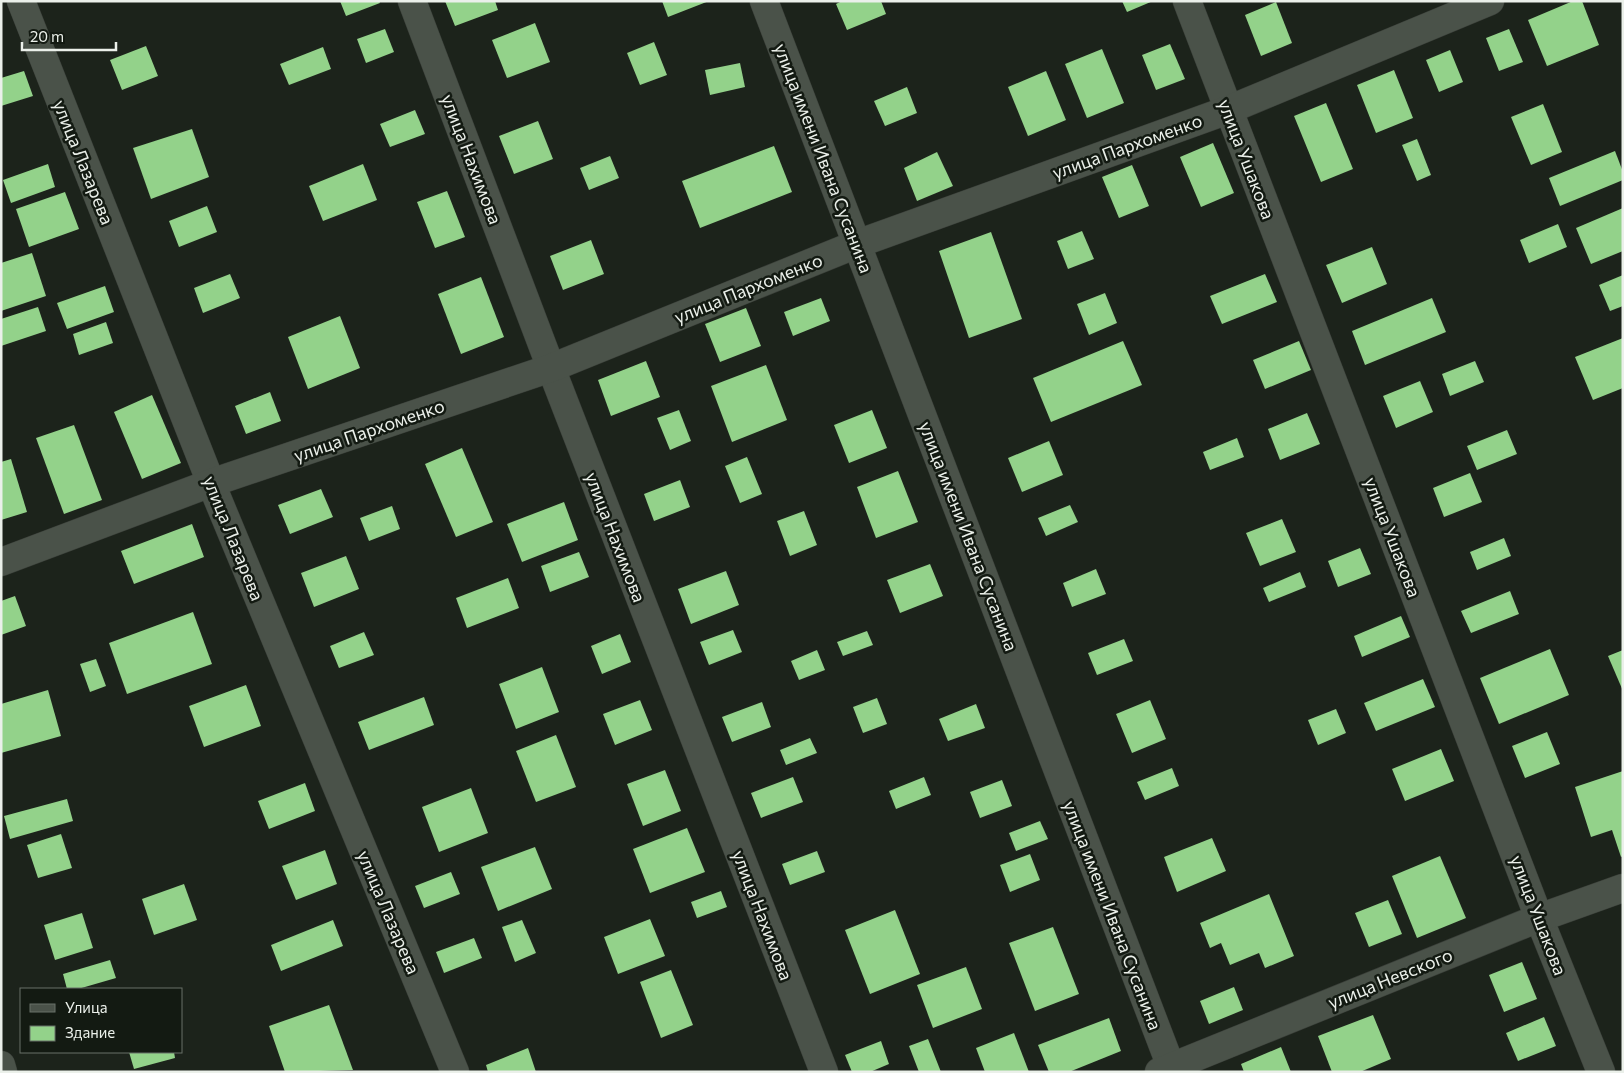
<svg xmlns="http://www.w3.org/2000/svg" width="1624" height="1073" font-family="Commissioner,sans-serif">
  <rect width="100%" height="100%" fill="#1c231b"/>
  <g fill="#93d28a">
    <polygon points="340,1 379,1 380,3 346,16"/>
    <polygon points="445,1 495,1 498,10 455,26"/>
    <polygon points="662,1 709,1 668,17"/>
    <polygon points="842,1 881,1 886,14 847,30 836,4"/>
    <polygon points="1122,1 1153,1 1127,12"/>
    <polygon points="1573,1 1582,1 1599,45 1547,66 1528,20"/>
    <polygon points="1276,2 1292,43 1261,56 1245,15"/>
    <polygon points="535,23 550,62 507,78 492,40"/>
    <polygon points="385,29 394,52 366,63 357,39"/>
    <polygon points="1509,29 1523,62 1499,71 1486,38"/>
    <polygon points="654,42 667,75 640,85 627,53"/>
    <polygon points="1170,44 1185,79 1156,90 1142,55"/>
    <polygon points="146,46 158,76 122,90 110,60"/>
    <polygon points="323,47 331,69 289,85 280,64"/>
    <polygon points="1102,49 1124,103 1087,118 1065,64"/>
    <polygon points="1450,50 1463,82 1439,92 1426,60"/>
    <polygon points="740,63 745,87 710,95 705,70"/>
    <polygon points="1394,70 1413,118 1376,133 1357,85"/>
    <polygon points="24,71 33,96 1,106 1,78"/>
    <polygon points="1046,71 1066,120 1028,136 1008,87"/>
    <polygon points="907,87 917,113 885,126 874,101"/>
    <polygon points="1326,103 1353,169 1321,182 1294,116"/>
    <polygon points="1543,104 1562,152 1531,165 1511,117"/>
    <polygon points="415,110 425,134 390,147 380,124"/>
    <polygon points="538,121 553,159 514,174 499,136"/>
    <polygon points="192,129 209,177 151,199 133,148"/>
    <polygon points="1417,139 1431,175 1417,181 1402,145"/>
    <polygon points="1213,143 1234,193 1201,207 1180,157"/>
    <polygon points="774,146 792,192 700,228 682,181"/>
    <polygon points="1615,151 1623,172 1623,180 1560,206 1549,178"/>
    <polygon points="937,152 953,186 917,201 904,168"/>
    <polygon points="610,156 619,178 589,190 580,168"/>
    <polygon points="48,164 55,187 11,203 3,180"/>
    <polygon points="363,164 377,200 323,221 309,186"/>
    <polygon points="1132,165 1149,206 1119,218 1102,177"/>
    <polygon points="447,191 465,237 435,248 417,202"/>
    <polygon points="65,192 79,229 29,247 16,209"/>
    <polygon points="207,206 217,232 179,247 169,221"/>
    <polygon points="1623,208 1623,251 1591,264 1576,228"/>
    <polygon points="1558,224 1567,247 1529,263 1520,240"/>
    <polygon points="1082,231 1094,259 1068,269 1057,241"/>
    <polygon points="991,232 1022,319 969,338 939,251"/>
    <polygon points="591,240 604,274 563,290 550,256"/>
    <polygon points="1372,247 1387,284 1342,303 1326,265"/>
    <polygon points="32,253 46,296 1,311 1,263"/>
    <polygon points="230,274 240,298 203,313 194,288"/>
    <polygon points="1265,274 1277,302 1222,324 1210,296"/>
    <polygon points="1623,275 1623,306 1610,311 1599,285"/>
    <polygon points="481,277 504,337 461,354 438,294"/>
    <polygon points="105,286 114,312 67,329 57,303"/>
    <polygon points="1105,293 1117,323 1089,335 1077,304"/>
    <polygon points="821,298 830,321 793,336 784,312"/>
    <polygon points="1432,298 1446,332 1365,365 1352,331"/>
    <polygon points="38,307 46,331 1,346 1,319"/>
    <polygon points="746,308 761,346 720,362 705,324"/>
    <polygon points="340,316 360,368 308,389 288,337"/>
    <polygon points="106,322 113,343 79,355 73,334"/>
    <polygon points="1623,338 1623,388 1593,400 1575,357"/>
    <polygon points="1123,341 1142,385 1051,422 1033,378"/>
    <polygon points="1299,341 1311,370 1265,389 1253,360"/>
    <polygon points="646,361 660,397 611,416 598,380"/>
    <polygon points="1475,361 1484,382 1450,396 1442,374"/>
    <polygon points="766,365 787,420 732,442 711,386"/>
    <polygon points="1420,381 1433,412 1396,428 1383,396"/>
    <polygon points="270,392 281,421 246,434 235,406"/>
    <polygon points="152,395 181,463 142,479 114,412"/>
    <polygon points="679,410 691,441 670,450 657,418"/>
    <polygon points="872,410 887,448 849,463 834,425"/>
    <polygon points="1307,413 1320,444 1280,460 1268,429"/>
    <polygon points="74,425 102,500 64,514 36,438"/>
    <polygon points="1507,430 1517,454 1477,470 1467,446"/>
    <polygon points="1237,438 1244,457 1210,470 1203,452"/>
    <polygon points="1049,441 1063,475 1022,492 1008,458"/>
    <polygon points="462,448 493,522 456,537 425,464"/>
    <polygon points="747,457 762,494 740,503 725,466"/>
    <polygon points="11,459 27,512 1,520 1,462"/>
    <polygon points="898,471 918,522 876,538 857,487"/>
    <polygon points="1470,473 1482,502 1444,517 1433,488"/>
    <polygon points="680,480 690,507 654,521 644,494"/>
    <polygon points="321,489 333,517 290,534 278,505"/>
    <polygon points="564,502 578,540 522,562 507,524"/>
    <polygon points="1070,505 1078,522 1046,536 1038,518"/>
    <polygon points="392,506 400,529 369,541 360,518"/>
    <polygon points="804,511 817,545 790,556 777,521"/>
    <polygon points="1282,519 1296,552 1260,566 1246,533"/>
    <polygon points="192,524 204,557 134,584 121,551"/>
    <polygon points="1504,538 1511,556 1477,570 1470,552"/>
    <polygon points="1360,548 1371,574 1338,587 1328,561"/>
    <polygon points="579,552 589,577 550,592 541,566"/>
    <polygon points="346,556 359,589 314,607 301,573"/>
    <polygon points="930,564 943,596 900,613 887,580"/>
    <polygon points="1096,569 1106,594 1072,607 1063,583"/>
    <polygon points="726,571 739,605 691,624 678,589"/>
    <polygon points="1300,572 1306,587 1269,602 1263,588"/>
    <polygon points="508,578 519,608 467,628 456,598"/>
    <polygon points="1510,591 1519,614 1471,633 1461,611"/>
    <polygon points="15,596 26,626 1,635 1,601"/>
    <polygon points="193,612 212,664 127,694 109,643"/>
    <polygon points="1401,616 1410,637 1362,657 1354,636"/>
    <polygon points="733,630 742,652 709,665 700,642"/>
    <polygon points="867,631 873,645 843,656 837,642"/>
    <polygon points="364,632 374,655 339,668 330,646"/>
    <polygon points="620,634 631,662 602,674 591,646"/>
    <polygon points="1124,639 1133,661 1097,675 1088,653"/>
    <polygon points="1550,649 1569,695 1499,724 1480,678"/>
    <polygon points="817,650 825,670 799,680 791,661"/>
    <polygon points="1623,650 1623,691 1608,656"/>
    <polygon points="96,659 106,686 90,692 80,664"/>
    <polygon points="542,667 559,712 516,729 499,684"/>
    <polygon points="1423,679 1435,707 1376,731 1364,703"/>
    <polygon points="246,685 261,726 204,747 189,706"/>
    <polygon points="48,690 61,736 1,753 1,704"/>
    <polygon points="424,697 434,725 369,750 358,722"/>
    <polygon points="877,698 887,724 863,733 853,707"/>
    <polygon points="640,700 652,730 615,745 603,714"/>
    <polygon points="1150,700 1166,739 1132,753 1116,714"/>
    <polygon points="762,702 771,727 732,742 722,717"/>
    <polygon points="976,704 985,728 948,741 939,719"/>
    <polygon points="1336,709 1346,733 1318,745 1308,720"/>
    <polygon points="1547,732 1560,764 1525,778 1512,746"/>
    <polygon points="556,735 576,787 536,802 516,751"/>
    <polygon points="810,738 817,753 786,765 780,750"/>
    <polygon points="1441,749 1454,781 1405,801 1392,769"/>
    <polygon points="1172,768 1179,786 1145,800 1137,782"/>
    <polygon points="665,770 681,811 643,826 627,784"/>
    <polygon points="1623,771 1623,856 1621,857 1612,830 1591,837 1575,787"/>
    <polygon points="793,777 803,802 761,818 751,793"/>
    <polygon points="924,777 931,795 896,809 889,791"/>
    <polygon points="1002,780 1012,806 980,818 970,792"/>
    <polygon points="305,783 315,811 269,829 258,801"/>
    <polygon points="471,788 488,833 439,852 422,807"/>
    <polygon points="67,799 73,821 10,839 4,816"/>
    <polygon points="1040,821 1048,839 1016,851 1009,833"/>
    <polygon points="687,828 705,872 650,893 633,849"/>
    <polygon points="61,834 72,868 38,878 27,845"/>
    <polygon points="1212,838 1226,871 1177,892 1164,857"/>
    <polygon points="535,847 552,889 498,911 481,867"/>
    <polygon points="325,850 337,884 296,900 282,866"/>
    <polygon points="817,851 825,872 790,885 782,864"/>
    <polygon points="1030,854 1040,880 1010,892 1000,865"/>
    <polygon points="1440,856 1466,918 1417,938 1392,876"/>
    <polygon points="451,872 460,894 424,908 415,886"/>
    <polygon points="184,884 197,920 154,935 142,899"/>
    <polygon points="721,891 727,907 697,918 691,902"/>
    <polygon points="1269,894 1294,956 1265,968 1259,953 1230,965 1221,943 1210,948 1200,923"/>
    <polygon points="1388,900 1402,934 1369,947 1355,913"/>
    <polygon points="895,910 920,974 870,994 845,930"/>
    <polygon points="82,913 93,948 55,960 44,925"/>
    <polygon points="650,919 665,956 618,974 604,937"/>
    <polygon points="333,920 343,946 281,971 271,945"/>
    <polygon points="522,920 536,953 515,962 502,927"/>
    <polygon points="1053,927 1079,994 1035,1011 1009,943"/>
    <polygon points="474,938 482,958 444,973 436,952"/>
    <polygon points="110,960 116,978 78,989 67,989 63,974"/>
    <polygon points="1522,962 1537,999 1504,1012 1489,975"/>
    <polygon points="966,967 982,1009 933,1028 917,985"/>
    <polygon points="671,970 693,1025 661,1038 640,982"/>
    <polygon points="1234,987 1243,1010 1209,1024 1200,1001"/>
    <polygon points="329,1005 353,1070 285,1072 269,1026"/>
    <polygon points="1373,1015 1391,1059 1360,1072 1332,1072 1318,1036"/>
    <polygon points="1544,1017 1556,1046 1518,1061 1506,1033"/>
    <polygon points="1109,1018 1121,1051 1069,1072 1049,1072 1038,1045"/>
    <polygon points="1014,1033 1029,1072 985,1072 976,1048"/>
    <polygon points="928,1039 941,1072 919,1072 909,1046"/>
    <polygon points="881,1041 889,1064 870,1072 852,1072 845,1055"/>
    <polygon points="1281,1047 1291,1072 1244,1072 1241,1064"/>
    <polygon points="528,1048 536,1072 488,1072 486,1065"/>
    <polygon points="129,1052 174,1052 175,1058 134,1069"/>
  </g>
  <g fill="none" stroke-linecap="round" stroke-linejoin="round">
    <defs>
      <g id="minor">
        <polyline points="21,1 211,483 455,1072"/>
        <polyline points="412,1 551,368 824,1072"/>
        <polyline points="764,1 1173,1072"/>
        <polyline points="1187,1 1539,918 1601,1072"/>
        <polyline points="1,562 211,483 551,368 857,244 1228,110 1490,1"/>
        <polyline points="1,1065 3,1072"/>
        <polyline points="1159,1072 1539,918 1623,888"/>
      </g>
    </defs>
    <use href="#minor" stroke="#393e38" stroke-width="29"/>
    <use href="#minor" stroke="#4a5249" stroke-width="28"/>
  </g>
  <g text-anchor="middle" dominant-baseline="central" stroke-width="5" stroke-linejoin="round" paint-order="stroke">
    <g font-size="18" fill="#ebf0ea" stroke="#131a12">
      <text transform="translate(1127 146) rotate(-20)">улица Пархоменко</text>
      <text transform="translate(824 158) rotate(69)">улица имени Ивана Сусанина</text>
      <text transform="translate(472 159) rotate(69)">улица Нахимова</text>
      <text transform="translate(1247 159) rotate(69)">улица Ушакова</text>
      <text transform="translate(84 162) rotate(68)">улица Лазарева</text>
      <text transform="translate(748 288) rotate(-22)">улица Пархоменко</text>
      <text transform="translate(369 430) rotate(-19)">улица Пархоменко</text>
      <text transform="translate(969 536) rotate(69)">улица имени Ивана Сусанина</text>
      <text transform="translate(616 537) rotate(69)">улица Нахимова</text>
      <text transform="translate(1393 537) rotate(69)">улица Ушакова</text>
      <text transform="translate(234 538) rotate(68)">улица Лазарева</text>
      <text transform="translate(389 912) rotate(67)">улица Лазарева</text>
      <text transform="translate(763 915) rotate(69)">улица Нахимова</text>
      <text transform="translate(1113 915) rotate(69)">улица имени Ивана Сусанина</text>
      <text transform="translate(1539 915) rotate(69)">улица Ушакова</text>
      <text transform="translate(1390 978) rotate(-22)">улица Невского</text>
    </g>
  </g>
  <rect width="1624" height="1073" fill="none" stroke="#ebf0ea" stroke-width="5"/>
  <rect x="20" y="988" width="162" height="65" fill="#131a12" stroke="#697068"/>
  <rect x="30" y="1004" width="25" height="8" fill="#4a5249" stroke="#697068"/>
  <text x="65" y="1013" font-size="15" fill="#ebf0ea">Улица</text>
  <rect x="30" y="1026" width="25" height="15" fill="#93d28a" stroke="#697068"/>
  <text x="65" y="1038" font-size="15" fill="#ebf0ea">Здание</text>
  <path d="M22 42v8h94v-8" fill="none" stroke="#ebf0ea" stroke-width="2.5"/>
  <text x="30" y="42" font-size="15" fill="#ebf0ea" stroke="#131a12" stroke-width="4" paint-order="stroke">20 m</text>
</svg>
